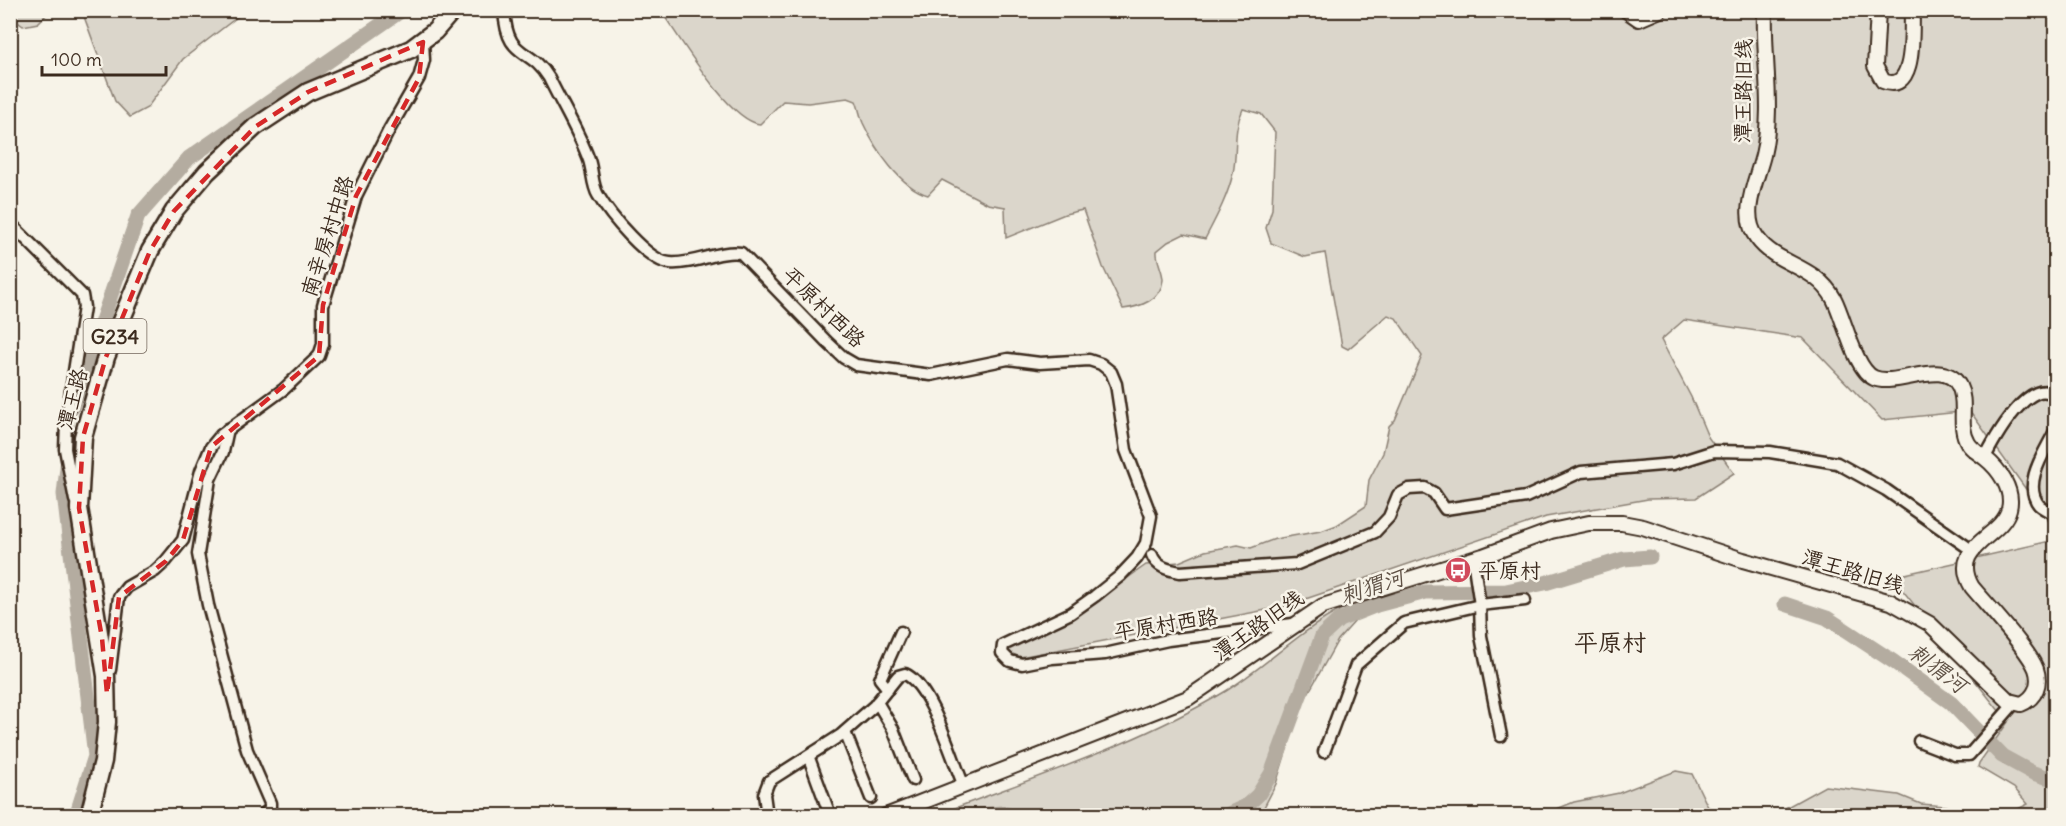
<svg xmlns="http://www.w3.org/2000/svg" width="2066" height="826" font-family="Delius,'LXGW WenKai TC',sans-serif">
  <rect width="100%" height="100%" fill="#f7f3e8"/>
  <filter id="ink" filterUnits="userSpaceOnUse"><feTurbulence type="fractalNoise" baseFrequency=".0167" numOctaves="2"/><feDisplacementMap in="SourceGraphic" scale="12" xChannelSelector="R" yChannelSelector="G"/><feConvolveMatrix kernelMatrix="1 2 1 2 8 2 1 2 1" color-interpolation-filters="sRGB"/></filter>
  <g filter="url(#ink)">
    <g fill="#dbd6cb" stroke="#8b8074" stroke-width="1.5">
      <polygon points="11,10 50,10 50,11 38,23 23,26 11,17"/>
      <polygon points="82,11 82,10 245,11 183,59 147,108 130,117 115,101"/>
      <path d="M661,11H2055V530L1970,411L1882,420L1803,338L1684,320L1661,340L1691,397L1708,437L1734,473L1696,498L1648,499L1546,517L1282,607L1020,657L1007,652L1013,645L1102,596L1146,565L1179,562L1205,551L1238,545L1251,548L1275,539L1321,531L1337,525L1366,506L1369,480L1383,453L1389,426L1395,420L1422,356L1396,318L1388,315L1348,349L1342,346L1325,253L1305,257L1271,243L1266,228L1272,209L1275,132L1261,114L1243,109C1232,132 1238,150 1233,173C1228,196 1216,218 1205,239L1184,234L1168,242L1157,251C1156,261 1163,270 1163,280C1161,300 1140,307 1123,309L1103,267L1083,210L1065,214L1006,238L1005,207L988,204L942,180L928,195C900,187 875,149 863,123C860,116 859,108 856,101L848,98L808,103L783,101L760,124C729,121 680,38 661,11Z"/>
      <polygon points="2055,540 2055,815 2006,815 2028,804 2014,788 1978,767 1979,763 2008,722 1892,577"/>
      <path d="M1342,609L1352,610L1357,619L1338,640L1300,708L1276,784L1260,815H937C1034,777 1136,745 1226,691C1266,666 1299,631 1342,609Z"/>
      <polygon points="1676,771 1692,774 1708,807 1732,815 1542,815 1574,802 1619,793"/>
      <polygon points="1825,786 1899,795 1921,804 1945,806 1986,815 1756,815 1780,811"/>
    </g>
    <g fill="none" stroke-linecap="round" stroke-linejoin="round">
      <g stroke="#b4aca0" stroke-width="15">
        <polyline points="72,408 138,216 189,158 402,10"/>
        <polyline points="68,459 64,494 95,756 76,816"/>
        <polyline points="1785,604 1827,618 1894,662 1951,703 2002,756 2033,773 2056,780"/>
        <polyline points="968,816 1001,813 1012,816"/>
        <polyline points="1224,816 1246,806 1258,795 1271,774 1322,636 1339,620 1377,605 1426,592 1506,591 1545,583 1624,559 1650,557"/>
      </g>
      <defs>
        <g id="minor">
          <path d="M504,10C507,61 529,45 549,78C562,105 579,132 589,160C593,172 592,185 598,195C609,214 648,262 670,263C694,265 717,250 741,253L827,342L844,358L856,365L931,375L1008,359L1040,363L1089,360L1101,364L1111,372L1116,384L1126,450L1151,516L1146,543L1137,558L1120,576L1095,596L1071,613L1003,645L1002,653L1010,661L1022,664L1052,658L1105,654L1168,640L1293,624"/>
          <polyline points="10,223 82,295 84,307 66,423 65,449 75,500"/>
          <polyline points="228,429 223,452 210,479 198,554 208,605 247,750 270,803 270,809 262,816"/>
          <path d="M2056,429C2047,449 2021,483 2039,505C2043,509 2051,512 2056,515"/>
          <path d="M1985,458C1993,440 2033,370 2056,398"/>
          <path d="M1152,555C1156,567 1169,570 1180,572L1297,564L1375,532L1389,517L1398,495L1409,489L1425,488L1434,493L1445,509L1526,497L1581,472L1673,464L1714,451L1770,452L1837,463L1886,490L1973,551"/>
          <polyline points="1473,559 1480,605 1481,636 1501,736"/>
          <polyline points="110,670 119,597 127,587 155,571 166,561 183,540 201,471 211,447 221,435 284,389 319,356 323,344 323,305 356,196 389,130 419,78 424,60 423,42"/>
          <polyline points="888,689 880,679 901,632"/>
          <polyline points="877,702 893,729 913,780"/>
          <polyline points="845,732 871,798"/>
          <polyline points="1919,741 1955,755 1969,755 2012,706"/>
          <polyline points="1324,752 1356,665 1404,623 1480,605 1525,600"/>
          <polyline points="809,758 830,815"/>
          <path d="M767,816L764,794L769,781L841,735L874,706L898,676L905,674C931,685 952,759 964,786"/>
        </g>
        <g id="major">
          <polyline points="1626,10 1639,19 1660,10"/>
          <path d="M1878,10L1875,66L1883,81C1917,95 1911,30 1912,10"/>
          <path d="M886,816L1188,698L1323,606L1483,556L1551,531L1589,523H1622L1643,527L1743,560L1891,602L1930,624L2009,701L2021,704C2036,698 2041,683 2036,669C2029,650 1987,605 1972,587C1948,546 2002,538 2009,509C2014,490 1999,469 1985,458C1979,453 1972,450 1968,443C1957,424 1968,404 1959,386C1945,357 1897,388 1874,378C1855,370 1844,318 1834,299C1815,264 1777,266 1757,238C1739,214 1757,180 1763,155C1774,109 1763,58 1765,10"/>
        </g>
        <polyline id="highway" points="89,816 103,761 107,722 106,676 79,508 83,437 106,357 150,251 174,211 207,172 255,127 308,92 411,49 435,31 453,10"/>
      </defs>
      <use href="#minor" stroke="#3b2a1e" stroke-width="15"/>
      <use href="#major" stroke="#3b2a1e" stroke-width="18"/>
      <use href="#highway" stroke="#3b2a1e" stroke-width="21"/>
      <use href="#minor" stroke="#f7f3e8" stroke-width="10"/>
      <use href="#major" stroke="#f7f3e8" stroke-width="14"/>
      <use href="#highway" stroke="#f7f3e8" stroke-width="16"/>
    </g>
  </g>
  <path fill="none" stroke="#d62828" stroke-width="4.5" stroke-dasharray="12 8" stroke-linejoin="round" d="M423,42L419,78L356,196L323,305L319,356L211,447L183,540L166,561L119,597L107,694L102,638L79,508L83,437L106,357L150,251L174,211L255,127L308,92Z"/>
  <defs>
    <symbol id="bus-disc" viewBox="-11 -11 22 22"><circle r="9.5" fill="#d1495b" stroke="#f7f3e8"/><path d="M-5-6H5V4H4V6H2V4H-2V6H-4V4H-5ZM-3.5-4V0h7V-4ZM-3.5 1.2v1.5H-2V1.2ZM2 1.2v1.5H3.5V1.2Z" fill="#fff"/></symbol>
  </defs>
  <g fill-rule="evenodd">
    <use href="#bus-disc" x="1443" y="555" width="30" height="30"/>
  </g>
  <g text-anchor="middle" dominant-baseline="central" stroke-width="5" stroke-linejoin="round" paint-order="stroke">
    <rect fill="#f7f3e8" stroke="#73665b" stroke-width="1.5" x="83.5" y="319" width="63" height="34" rx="4.5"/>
    <g font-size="20" font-weight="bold" fill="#3b2a1e">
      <text x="115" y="336">G234</text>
    </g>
    <g font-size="21" fill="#3b2a1e" stroke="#f7f3e8">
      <text transform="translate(1743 91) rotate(-89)">潭王路旧线</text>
      <text transform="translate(327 236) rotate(-72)">南辛房村中路</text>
      <text transform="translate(824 307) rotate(44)">平原村西路</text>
      <text transform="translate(72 399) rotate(-75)">潭王路</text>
      <text transform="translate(1853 571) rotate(17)">潭王路旧线</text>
      <text transform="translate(1166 624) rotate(-9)">平原村西路</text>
      <text transform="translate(1258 625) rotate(-35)">潭王路旧线</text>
    </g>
    <g font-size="21" fill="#3b2a1e" stroke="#f7f3e8" text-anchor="start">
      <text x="1478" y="570">平原村</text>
    </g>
    <g font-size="22" font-style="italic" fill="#5f5145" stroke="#f7f3e8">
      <text transform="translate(1372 586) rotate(-18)">刺猬河</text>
      <text transform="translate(1938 668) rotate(37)">刺猬河</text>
    </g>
    <g font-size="24" fill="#3b2a1e" stroke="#f7f3e8">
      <text x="1610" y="642">平原村</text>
    </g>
  </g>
  <rect width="2066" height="826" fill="none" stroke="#f7f3e8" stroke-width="36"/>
  <rect x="18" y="18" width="2030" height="790" fill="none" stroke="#3b2a1e" stroke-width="2" filter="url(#ink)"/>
  <path d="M42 66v9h124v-9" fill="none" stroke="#3b2a1e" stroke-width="3"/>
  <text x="51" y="66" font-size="18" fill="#3b2a1e" stroke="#f7f3e8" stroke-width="4.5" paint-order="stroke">100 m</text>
</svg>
